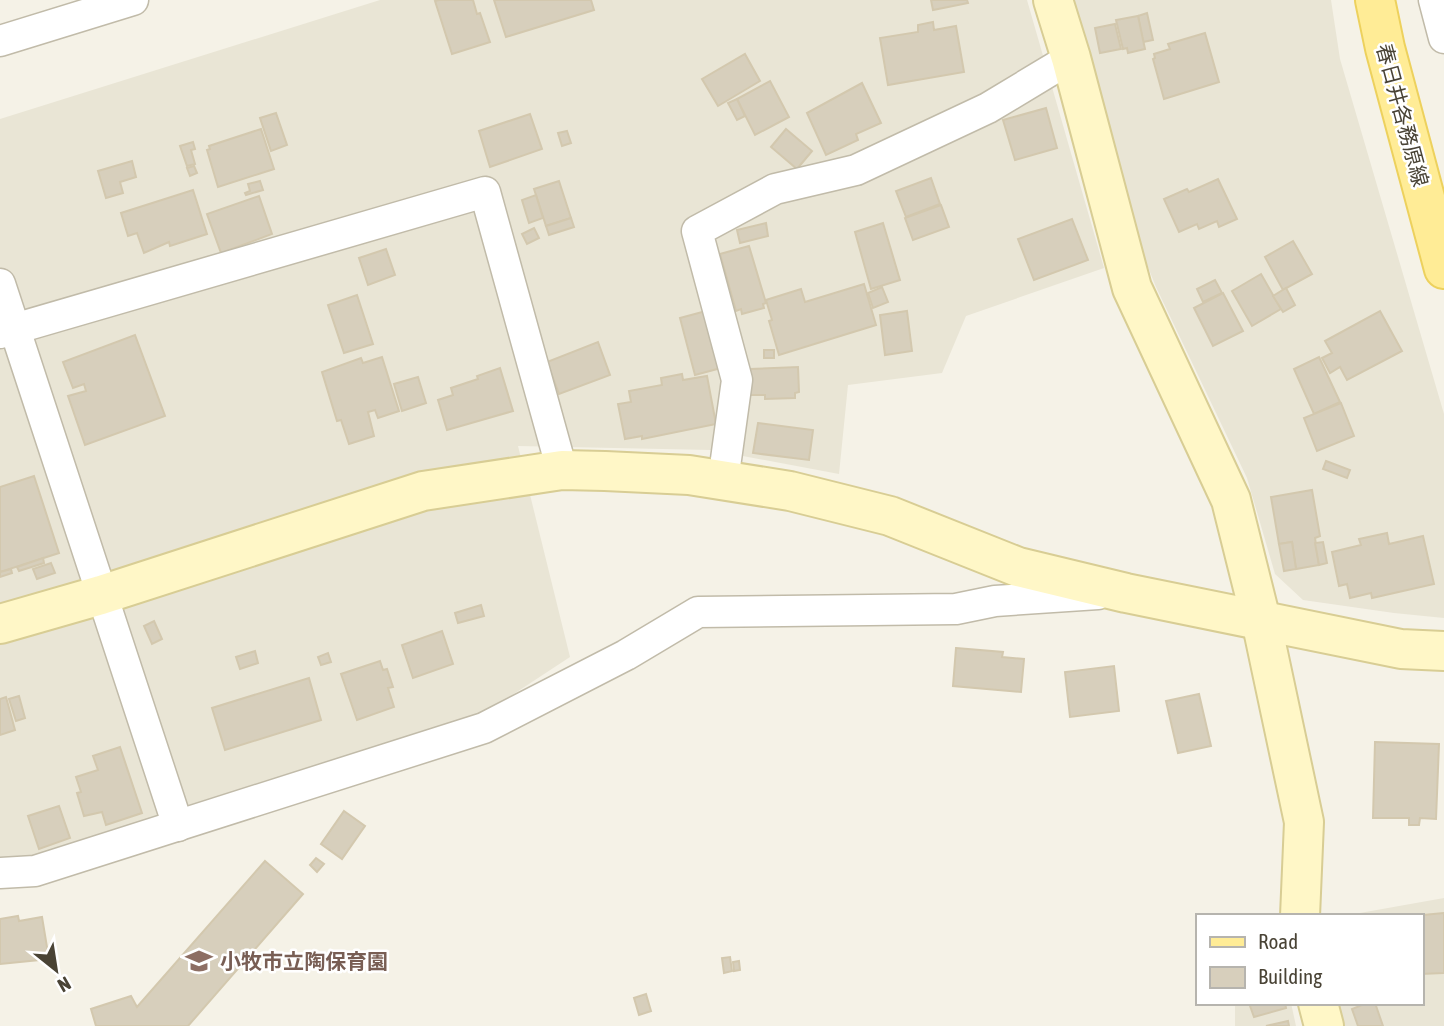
<svg xmlns="http://www.w3.org/2000/svg" width="1444" height="1026" font-family="'Asap Condensed','Noto Sans JP',sans-serif">
  <rect width="100%" height="100%" fill="#f5f2e7"/>
  <g fill="#e9e5d5">
    <polygon points="380,0 1027,0 1104,268 966,316 942,373 848,385 839,474 711,450 518,446 570,657 480,716 30,859 0,861 0,119"/>
    <polygon points="1074,0 1331,0 1340,59 1444,414 1444,618 1394,613 1303,600 1275,574 1247,478 1156,287 1133,230"/>
    <polygon points="1444,898 1444,1026 1342,1026 1336,1003 1421,1003 1421,916 1343,916"/>
    <polygon points="1235,1003 1291,1003 1296,1026 1235,1026"/>
  </g>
  <g fill="#d7cfbc" stroke="#d3c8ae" stroke-width="2">
    <polygon points="439,0 473,0 477,14 480,13 490,42 452,54 435,1"/>
    <polygon points="494,0 591,0 594,10 506,37"/>
    <polygon points="931,0 967,0 968,3 933,10"/>
    <polygon points="1147,13 1153,40 1143,42 1138,16"/>
    <polygon points="1138,16 1145,49 1128,53 1127,48 1123,49 1116,20"/>
    <polygon points="933,22 934,30 956,26 964,72 888,85 880,38 918,32 918,25"/>
    <polygon points="1115,24 1121,49 1100,53 1095,28"/>
    <polygon points="1205,33 1219,82 1164,99 1153,59 1155,58 1154,54 1170,49 1168,44"/>
    <polygon points="745,54 760,81 718,106 702,79"/>
    <polygon points="770,81 789,117 755,135 737,99"/>
    <polygon points="862,83 881,123 856,134 858,140 826,155 807,113"/>
    <polygon points="737,99 745,116 737,120 728,103"/>
    <polygon points="1046,108 1057,148 1015,160 1003,120"/>
    <polygon points="276,113 287,145 271,151 260,118"/>
    <polygon points="530,114 542,149 490,167 479,131"/>
    <polygon points="261,129 274,169 218,187 207,150 210,149 209,146"/>
    <polygon points="786,129 812,151 797,169 771,147"/>
    <polygon points="567,131 571,143 562,146 558,133"/>
    <polygon points="193,142 195,149 191,150 195,164 187,166 180,146"/>
    <polygon points="132,161 136,177 120,182 123,193 106,198 98,171"/>
    <polygon points="194,166 197,173 190,176 187,168"/>
    <polygon points="931,178 940,204 906,217 896,191"/>
    <polygon points="1218,179 1237,219 1219,227 1217,221 1199,229 1197,224 1179,232 1164,199 1187,189 1189,192"/>
    <polygon points="260,181 263,190 246,195 245,193 250,191 248,184"/>
    <polygon points="559,181 571,218 546,226 534,189"/>
    <polygon points="193,190 207,234 170,246 169,242 144,253 137,233 128,236 121,213"/>
    <polygon points="536,195 543,218 529,223 522,200"/>
    <polygon points="259,196 272,234 221,253 207,214"/>
    <polygon points="941,205 949,227 913,240 905,218"/>
    <polygon points="571,218 574,227 549,235 546,226"/>
    <polygon points="1072,219 1088,260 1034,280 1018,239"/>
    <polygon points="766,223 768,236 740,243 737,230"/>
    <polygon points="883,223 900,280 871,289 855,232"/>
    <polygon points="534,228 539,238 527,244 522,234"/>
    <polygon points="1293,241 1312,274 1283,290 1265,257"/>
    <polygon points="749,246 766,303 763,304 764,308 742,314 741,309 736,311 720,254"/>
    <polygon points="386,249 395,275 368,285 359,258"/>
    <polygon points="1261,274 1281,309 1252,326 1232,291"/>
    <polygon points="1215,280 1222,293 1203,302 1197,289"/>
    <polygon points="864,284 876,325 779,355 769,321 772,320 766,300 801,289 805,302"/>
    <polygon points="882,287 888,302 873,308 868,293"/>
    <polygon points="1286,288 1295,305 1283,312 1273,296"/>
    <polygon points="1223,293 1243,331 1213,346 1194,308"/>
    <polygon points="357,295 373,344 344,353 328,305"/>
    <polygon points="706,311 721,368 695,375 680,318"/>
    <polygon points="907,311 912,351 885,355 880,315"/>
    <polygon points="1380,311 1402,351 1347,380 1340,367 1330,373 1322,358 1332,353 1325,341"/>
    <polygon points="135,335 165,416 85,445 68,396 86,391 84,384 73,388 63,362"/>
    <polygon points="598,342 610,375 559,394 547,362"/>
    <rect x="764" y="350" width="10" height="8"/>
    <polygon points="382,357 399,411 378,418 375,410 368,412 374,436 349,444 341,420 337,421 322,372 361,358 363,363"/>
    <polygon points="1319,357 1340,402 1314,414 1294,369"/>
    <polygon points="798,367 799,392 795,393 795,398 765,399 765,395 750,395 750,369"/>
    <polygon points="500,368 513,411 447,430 438,400 453,395 451,388 478,379 477,376"/>
    <polygon points="682,374 683,380 707,376 716,424 642,439 642,436 625,439 618,404 631,402 629,391 662,385 661,378"/>
    <polygon points="418,377 426,403 402,411 394,384"/>
    <polygon points="1341,403 1354,436 1317,451 1304,418"/>
    <polygon points="758,423 813,430 809,460 753,453"/>
    <polygon points="1326,461 1350,470 1347,478 1323,469"/>
    <polygon points="34,476 59,553 0,572 0,487"/>
    <polygon points="1312,490 1320,536 1315,538 1319,565 1296,569 1292,542 1279,544 1271,497"/>
    <polygon points="1387,533 1389,544 1423,536 1434,584 1372,598 1371,593 1350,598 1347,584 1339,586 1332,552 1361,545 1359,539"/>
    <polygon points="1292,542 1296,569 1284,571 1279,544"/>
    <polygon points="1323,542 1327,563 1319,565 1315,543"/>
    <polygon points="43,558 44,563 19,571 17,567"/>
    <polygon points="51,563 55,573 37,579 33,569"/>
    <polygon points="11,569 12,573 0,577 0,572"/>
    <polygon points="481,605 484,616 458,623 455,613"/>
    <polygon points="154,621 162,639 152,644 144,626"/>
    <polygon points="442,631 453,664 413,678 402,645"/>
    <polygon points="956,648 1003,652 1002,657 1024,659 1021,692 953,686"/>
    <polygon points="255,651 258,663 240,669 236,657"/>
    <polygon points="328,653 331,662 321,665 318,657"/>
    <polygon points="380,661 383,670 387,669 393,687 388,688 394,707 357,720 341,674"/>
    <polygon points="1114,666 1119,711 1070,717 1065,672"/>
    <polygon points="309,678 321,720 225,750 212,708"/>
    <polygon points="1199,694 1211,746 1178,753 1166,701"/>
    <polygon points="19,696 25,718 16,721 9,699"/>
    <polygon points="6,697 15,730 0,735 0,699"/>
    <polygon points="1375,742 1439,744 1436,819 1420,818 1419,825 1409,825 1409,818 1373,818"/>
    <polygon points="120,747 142,813 106,825 102,812 84,816 77,793 81,792 76,777 98,770 93,756"/>
    <polygon points="59,806 70,838 39,849 28,816"/>
    <polygon points="344,811 365,826 342,859 321,844"/>
    <polygon points="316,858 324,864 317,872 310,865"/>
    <polygon points="265,861 303,894 188,1026 96,1026 91,1009 131,996 137,1007"/>
    <polygon points="1444,913 1444,973 1421,974 1421,916 1412,916"/>
    <polygon points="18,916 19,921 42,917 49,959 0,964 0,919"/>
    <polygon points="730,957 732,971 724,973 722,958"/>
    <polygon points="739,961 740,970 734,971 733,962"/>
    <polygon points="646,994 651,1011 639,1015 634,998"/>
    <polygon points="1249,1003 1285,1003 1286,1008 1254,1017"/>
    <polygon points="1367,1003 1375,1003 1383,1026 1358,1026 1352,1009"/>
    <polygon points="1288,1021 1289,1026 1266,1026"/>
  </g>
  <g fill="none" stroke-linecap="round" stroke-linejoin="round">
    <defs>
      <g id="street">
        <polyline points="1434,0 1444,38"/>
        <polyline points="0,41 133,0"/>
        <polyline points="0,284 178,826"/>
        <polyline points="0,333 485,192 562,470"/>
        <polyline points="723,481 737,380 697,231 775,189 856,170 988,108 1071,58"/>
        <polyline points="0,873 35,871 484,728 626,655 698,612 956,609 995,601 1098,594"/>
      </g>
      <g id="secondary">
        <polyline points="1053,0 1071,58 1132,288 1231,500 1261,620 1304,822 1300,916"/>
        <polyline points="0,624 101,595 423,491 562,470 605,471 689,475 790,491 890,516 1018,567 1126,593 1401,649 1444,651"/>
        <polyline points="1318,1003 1324,1026"/>
      </g>
      <polyline id="primary" points="1375,0 1385,48 1444,269"/>
    </defs>
    <use href="#street" stroke="#c1bba9" stroke-width="33"/>
    <use href="#secondary" stroke="#d8cd94" stroke-width="42"/>
    <use href="#primary" stroke="#edd15d" stroke-width="42"/>
    <use href="#street" stroke="#fff" stroke-width="30"/>
    <use href="#secondary" stroke="#fff7c7" stroke-width="38"/>
    <use href="#primary" stroke="#ffec96" stroke-width="38"/>
  </g>
  <defs>
    <symbol id="school-bare" viewBox="-9 -9 18 18"><path d="M0-5L7-2L0 1L-7-2ZM-4 1L0 2.5L4 1V4Q0 6-4 4Z" fill="#8d6e63" stroke="#fff" stroke-width="2.5" paint-order="stroke"/></symbol>
  </defs>
  <g fill-rule="evenodd">
    <use href="#school-bare" x="180" y="942" width="38" height="38"/>
  </g>
  <g text-anchor="middle" dominant-baseline="central" stroke-width="5" stroke-linejoin="round" paint-order="stroke">
    <g font-size="21" fill="#494335" stroke="#fff">
      <text transform="translate(1403 115) rotate(75)">春日井各務原線</text>
    </g>
    <g font-size="21" font-weight="bold" fill="#785e54" stroke="#fff" text-anchor="start">
      <text x="220" y="961">小牧市立陶保育園</text>
    </g>
  </g>
  <rect x="1196" y="914" width="228" height="91" fill="#ffffff" stroke="#b6b4ae" stroke-width="2"/>
  <rect x="1210" y="937" width="35" height="10" fill="#ffec96" stroke="#b6b4ae" stroke-width="2"/>
  <text x="1258" y="949" font-size="21" fill="#494335">Road</text>
  <rect x="1210" y="967" width="35" height="21" fill="#d7cfbc" stroke="#b6b4ae" stroke-width="2"/>
  <text x="1258" y="984" font-size="21" fill="#494335">Building</text>
  <g transform="translate(56 970) rotate(150)" stroke="#ffffff" stroke-width="5" paint-order="stroke">
  <path d="M0-5L12 26L0 18L-12 26Z" fill="#494335"/>
  <text y="-10" font-size="19" font-weight="bold" text-anchor="middle" fill="#494335">N</text>
  </g>
</svg>
